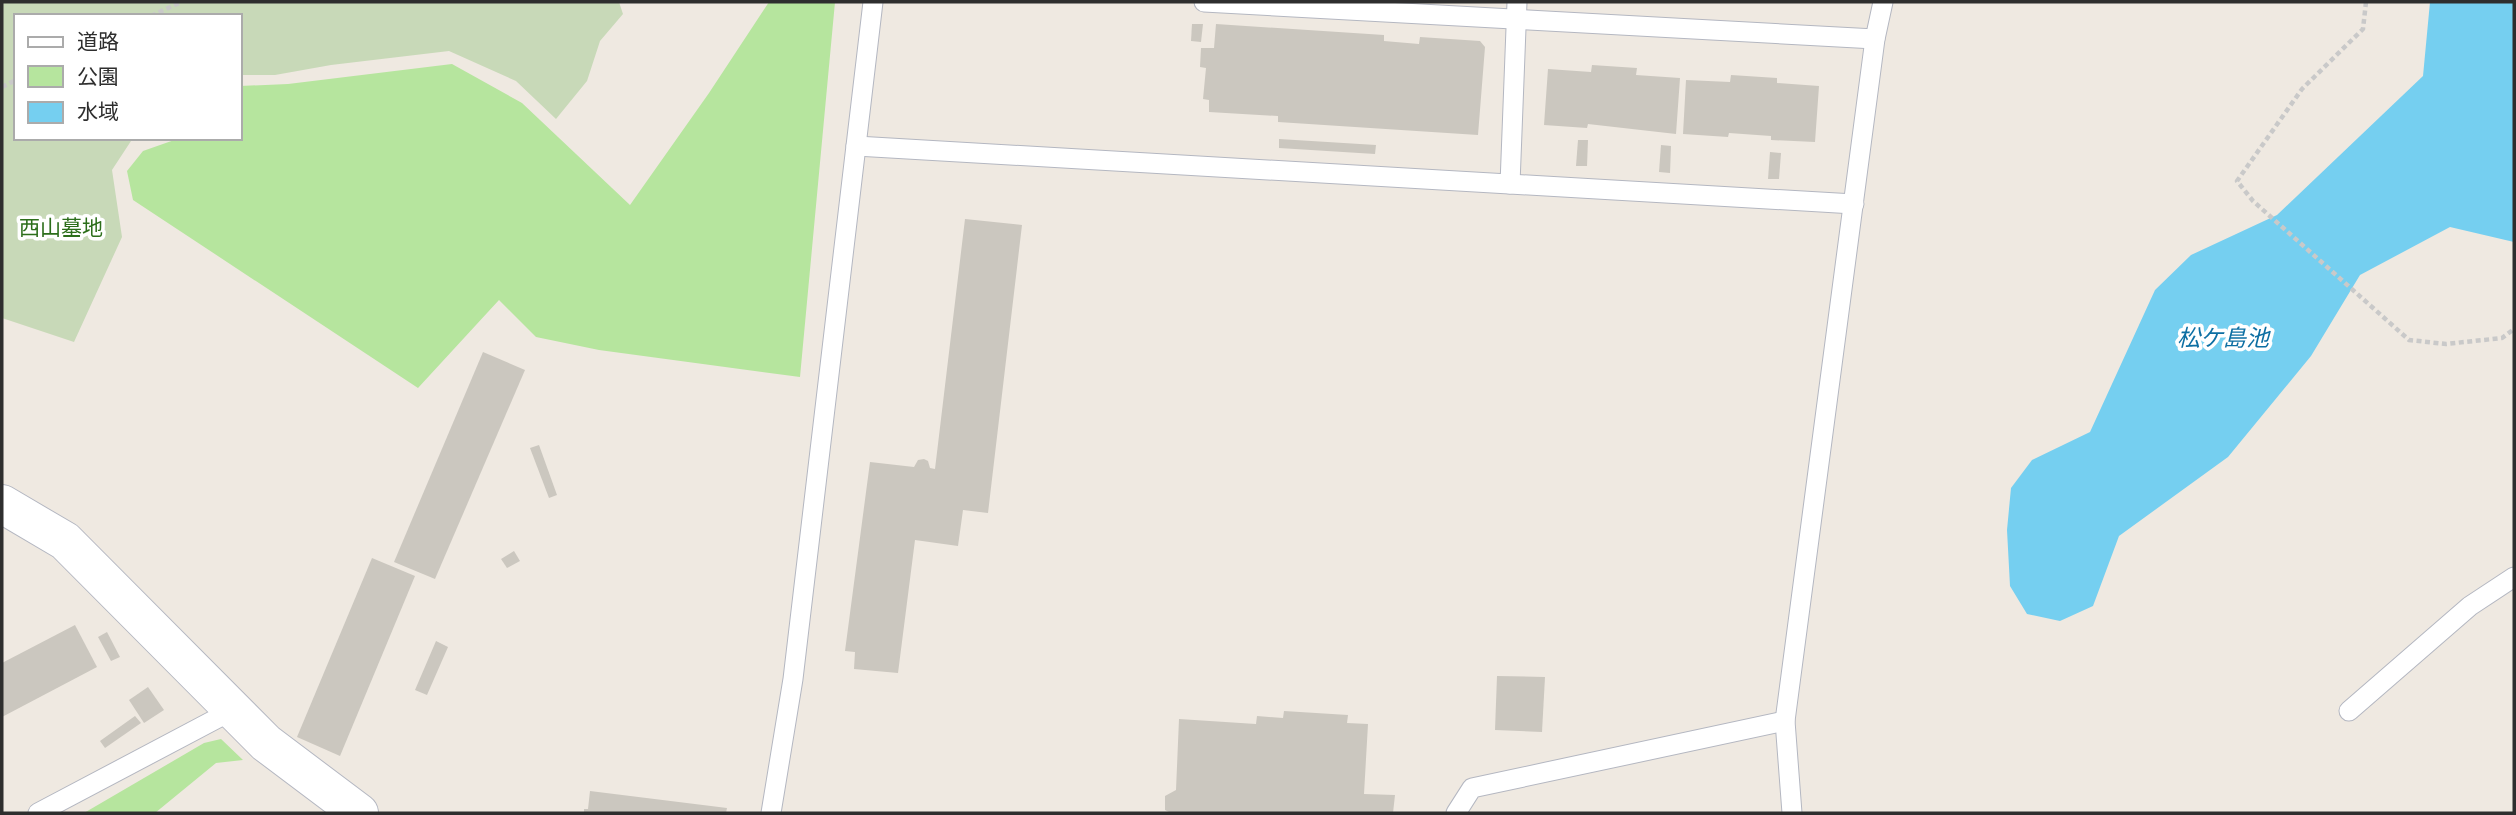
<svg xmlns="http://www.w3.org/2000/svg" width="2516" height="815" font-family="Lato,'Noto Sans JP',sans-serif">
  <rect width="100%" height="100%" fill="#efe9e1"/>
  <g fill="#b6e59e">
    <polygon points="769,2 835,2 800,377 599,350 536,337 499,300 418,388 133,200 127,171 143,151 180,138 240,138 240,86 288,84 452,64 522,103 630,205 709,93"/>
    <polygon points="221,739 243,760 216,763 155,813 84,813 204,743"/>
  </g>
  <polygon fill="#c8d9b8" points="2,2 619,2 623,14 600,41 587,81 556,119 516,81 449,51 331,65 275,75 240,75 240,16 16,16 16,138 140,138 131,141 112,170 122,237 74,342 2,318"/>
  <polygon fill="#75cff0" points="2430,2 2514,2 2514,242 2450,227 2360,275 2311,356 2228,457 2119,536 2093,606 2060,621 2027,614 2010,586 2007,530 2011,488 2032,460 2090,432 2155,290 2191,255 2277,215 2423,76"/>
  <g fill="#cbc7bf">
    <polygon points="1192,24 1203,24 1201,42 1191,41"/>
    <polygon points="1216,24 1384,35 1384,41 1419,44 1420,37 1480,41 1485,47 1478,135 1278,122 1278,116 1209,112 1209,100 1203,99 1206,68 1200,67 1201,48 1214,48"/>
    <polygon points="1592,65 1637,68 1636,75 1680,78 1676,134 1588,124 1587,128 1544,125 1548,69 1591,72"/>
    <polygon points="1731,75 1777,78 1777,83 1819,86 1815,142 1771,140 1771,136 1729,133 1728,137 1683,134 1686,80 1730,82"/>
    <polygon points="1279,139 1376,145 1375,154 1279,148"/>
    <polygon points="1578,140 1588,140 1587,166 1576,166"/>
    <polygon points="1661,145 1671,146 1670,173 1659,172"/>
    <polygon points="1770,152 1781,153 1779,179 1768,179"/>
    <polygon points="965,219 1022,225 988,513 963,510 958,546 915,540 898,673 854,669 855,652 845,651 870,462 914,467 918,460 924,459 928,461 930,468 935,469"/>
    <polygon points="483,352 525,370 435,579 394,562"/>
    <polygon points="539,445 557,495 549,498 530,448"/>
    <polygon points="514,551 520,561 507,568 501,559"/>
    <polygon points="372,558 415,576 340,756 297,737"/>
    <polygon points="75,625 97,667 2,717 2,663"/>
    <polygon points="107,632 120,657 111,661 98,637"/>
    <polygon points="436,641 448,647 427,695 415,690"/>
    <polygon points="1497,676 1545,677 1542,732 1495,730"/>
    <polygon points="148,687 164,710 144,723 129,700"/>
    <polygon points="1284,711 1348,715 1347,723 1368,724 1364,794 1395,795 1393,813 1171,813 1165,810 1165,796 1176,790 1179,719 1256,724 1257,716 1283,718"/>
    <polygon points="135,716 141,723 105,748 100,741"/>
    <polygon points="590,791 727,808 726,813 584,813 584,809 588,809"/>
  </g>
  <g fill="none" stroke-linecap="round" stroke-linejoin="round">
    <defs>
      <g id="lane">
        <polyline points="1204,2 1875,39"/>
        <polyline points="856,146 1854,204"/>
        <polyline points="1510,184 1517,2"/>
        <polyline points="2349,711 2470,606 2514,577"/>
        <polyline points="38,813 233,710"/>
        <polyline points="771,813 793,679 873,2"/>
        <polyline points="1456,813 1472,788 1785,721"/>
        <polyline points="1792,813 1785,721 1875,39 1883,2"/>
      </g>
      <polyline id="street" points="2,504 65,541 266,743 359,813"/>
    </defs>
    <use href="#lane" stroke="#b4b7c1" stroke-width="21"/>
    <use href="#street" stroke="#b4b7c1" stroke-width="40"/>
    <g stroke="#c9c9c9" stroke-width="4.5" stroke-dasharray="5 3.5" stroke-linecap="butt">
      <polyline points="2366,2 2363,29 2302,89 2237,181 2253,201 2409,340 2446,344 2502,338 2514,329"/>
      <polyline points="151,16 181,2"/>
      <polyline points="2,87 16,80"/>
    </g>
    <use href="#lane" stroke="#fff" stroke-width="19"/>
    <use href="#street" stroke="#fff" stroke-width="38"/>
  </g>
  <g text-anchor="middle" dominant-baseline="central" stroke-width="7" stroke-linejoin="round" paint-order="stroke">
    <g font-size="21" fill="#2c6e1b" stroke="#fff">
      <text x="61" y="226">西山墓地</text>
    </g>
    <g font-size="23" font-style="italic" fill="#0d6fa3" stroke="#fff">
      <text x="2223" y="337">松ケ島池</text>
    </g>
  </g>
  <rect width="2516" height="815" fill="none" stroke="#2e2e2e" stroke-width="7"/>
  <rect x="14" y="14" width="228" height="126" fill="#ffffff" stroke="#ababab" stroke-width="2"/>
  <rect x="28" y="37" width="35" height="10" fill="#ffffff" stroke="#ababab" stroke-width="2"/>
  <text x="77" y="49" font-size="21" fill="#2e2e2e">道路</text>
  <rect x="28" y="66" width="35" height="21" fill="#b6e59e" stroke="#ababab" stroke-width="2"/>
  <text x="77" y="84" font-size="21" fill="#2e2e2e">公園</text>
  <rect x="28" y="102" width="35" height="21" fill="#75cff0" stroke="#ababab" stroke-width="2"/>
  <text x="77" y="119" font-size="21" fill="#2e2e2e">水域</text>
</svg>
